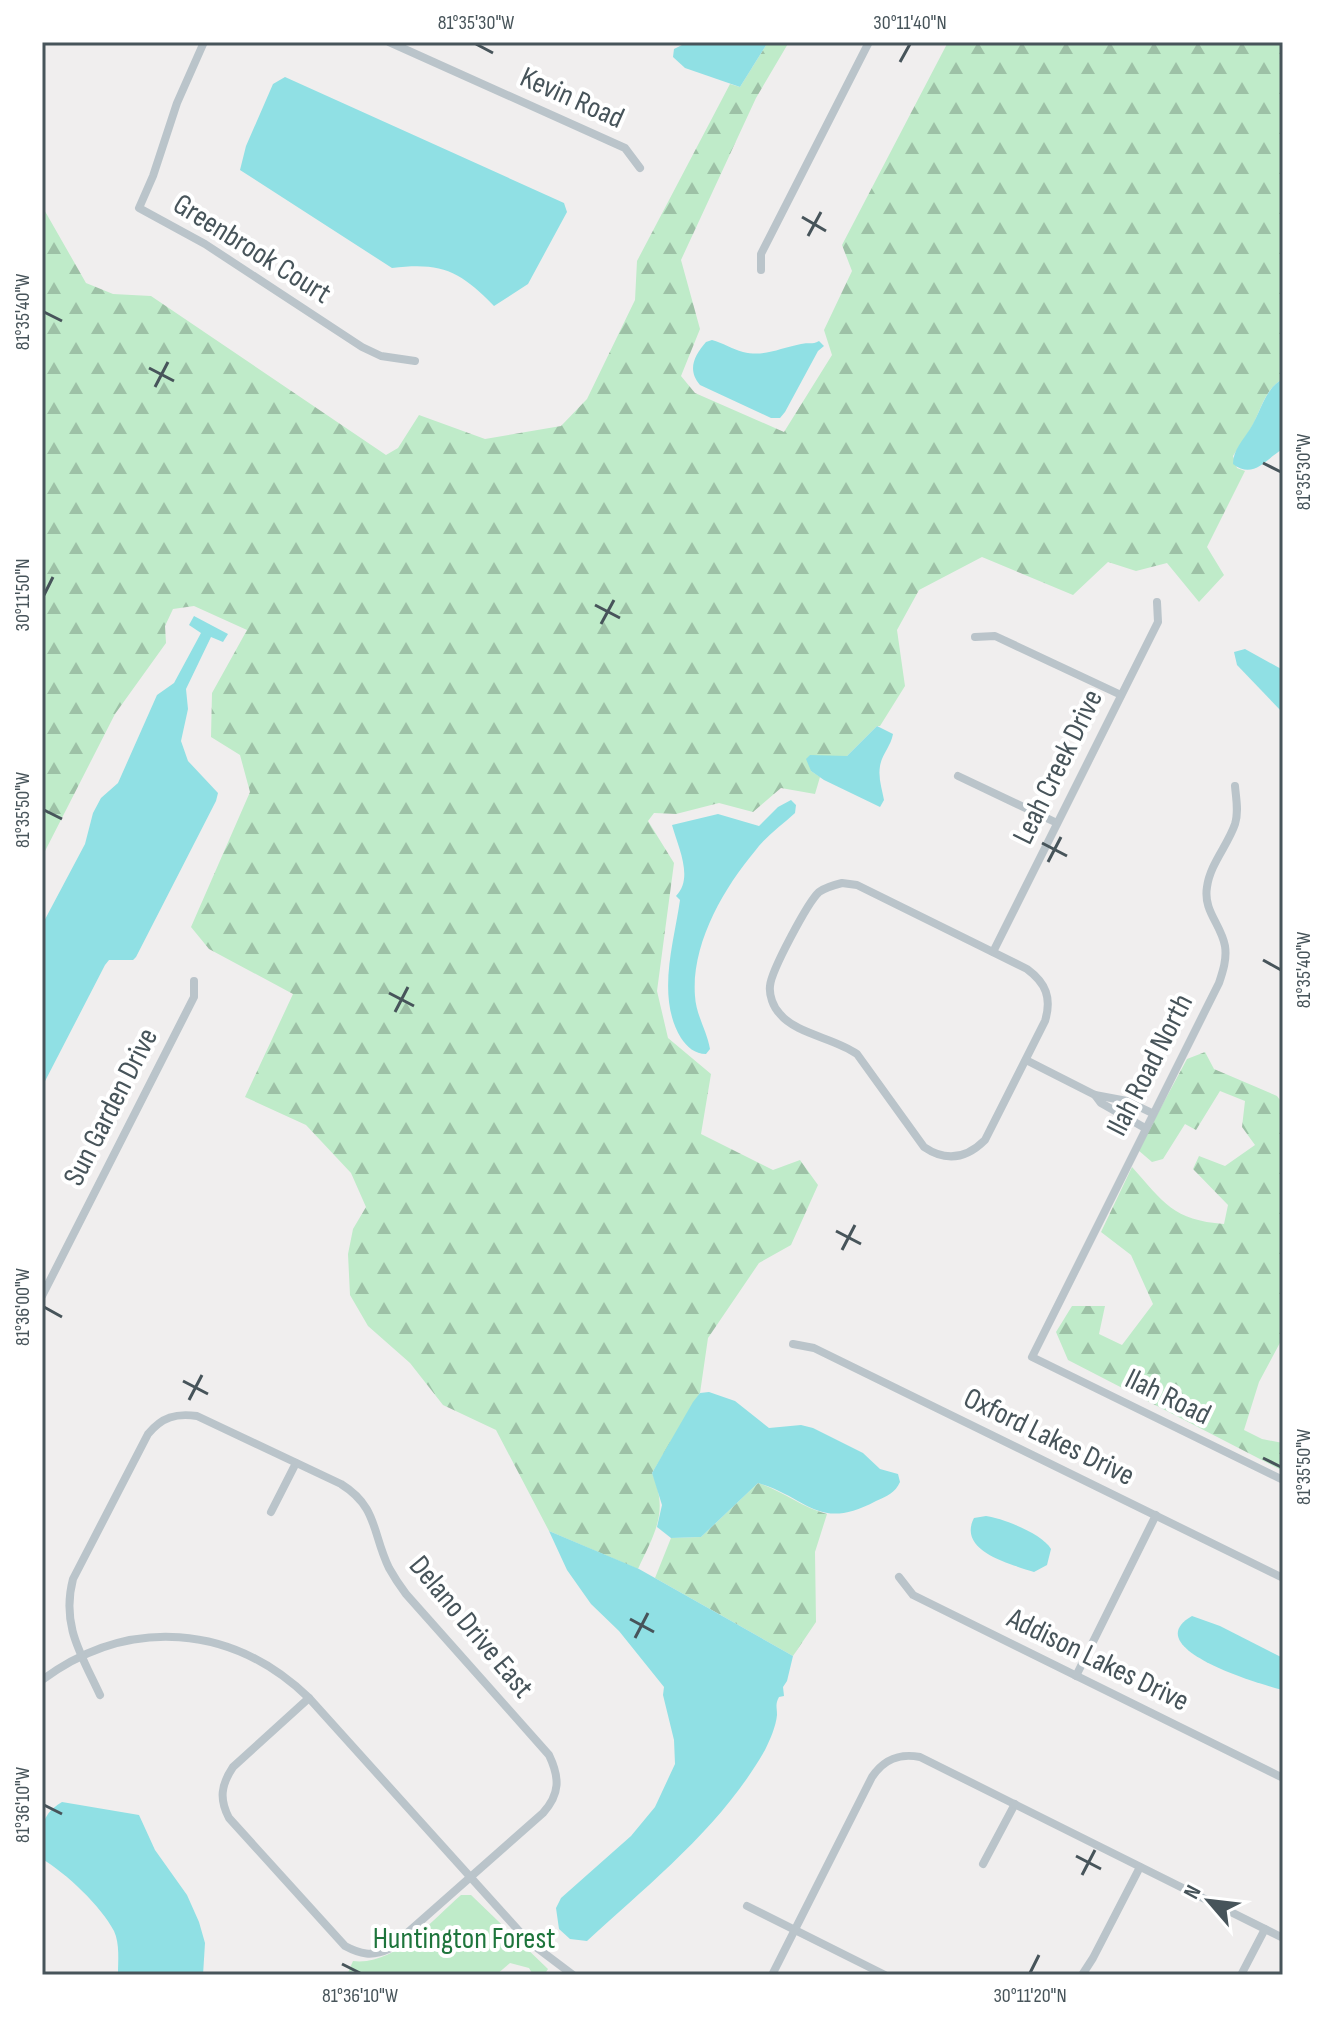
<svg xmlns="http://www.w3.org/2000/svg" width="1325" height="2017" font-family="'Sofia Sans Condensed',sans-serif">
  <defs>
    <pattern id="forest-firs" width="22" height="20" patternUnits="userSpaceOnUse" patternTransform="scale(2)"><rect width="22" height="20" fill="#bfebc9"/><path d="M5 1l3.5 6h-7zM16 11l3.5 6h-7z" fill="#9dc1a6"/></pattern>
  </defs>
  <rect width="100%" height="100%" fill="#f0eeee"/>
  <g fill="url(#forest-firs)">
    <path d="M768,42H789L756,98L681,260L700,329L681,376L695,393L784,432L832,355L824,330L852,271L842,245L948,42H1283V379C1264,389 1261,411 1251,428C1245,437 1239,447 1233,456L1237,468L1245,471L1207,547L1224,575L1199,602L1167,563L1136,571L1108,562L1073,595L982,557L919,590L897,630L905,686L880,726H877L847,756L811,771L820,777L815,794L781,788L753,812L719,803L676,814L654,813L648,821L674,863L657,991L668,1038L711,1074L701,1134L773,1170L800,1160L818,1185L791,1245L759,1263L708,1338L700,1393L652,1473C669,1512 655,1532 638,1569L549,1531L496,1430L443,1405L410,1363L368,1326L350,1295L348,1254L353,1229L366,1207L351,1173L306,1125L245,1097L293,994L209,949L191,927L250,792L240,755L211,737L212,693L247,630L194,606L173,609L165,626L166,643L115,714L42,857V206L86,283L113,294L151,296L386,455L398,448L419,415L485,439L561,426L587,399L635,300L637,261L730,84L740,87Z"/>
    <path d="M1205,1052L1214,1069L1277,1096L1283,1104V1337L1259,1382L1244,1430L1262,1439L1283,1443V1471L1068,1360L1056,1332L1072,1306H1105L1099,1334L1122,1345L1153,1304L1131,1255L1101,1232L1132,1167C1164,1203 1173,1220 1224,1224L1228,1205L1193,1169L1199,1156L1225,1166L1255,1145L1242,1127L1245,1101L1220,1091L1196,1130L1185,1124L1163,1159L1152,1162L1138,1150L1187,1059Z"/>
    <path d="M758,1483C783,1491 802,1508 827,1514L815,1552L816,1622L793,1656L655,1578L671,1538L701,1537Z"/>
  </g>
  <path fill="#bfebc9" d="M461,1895H471L548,1969L544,1975H533L529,1968L510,1963L496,1975H347L353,1961C395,1966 431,1921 461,1895Z"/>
  <g fill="#90e0e4">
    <polygon points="688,42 768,42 740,87 685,68 673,57 674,49"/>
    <path d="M285,77L564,203L567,212L528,284L494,306C460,271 442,262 392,268L240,170L246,146L273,84Z"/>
    <path d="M712,340C723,343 732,349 743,352C765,357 780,348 801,344C808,342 812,345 819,341L824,346L818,351L785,412L780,418H771L700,385C687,370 694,356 706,342Z"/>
    <path d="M1283,379V449C1265,459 1254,480 1233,464C1233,450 1243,440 1250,429C1261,412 1264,389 1283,379Z"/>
    <polygon points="194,616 228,634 223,642 211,637 186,689 188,709 181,741 188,761 218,793 216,801 136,957 133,960 109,960 105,965 42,1087 42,925 85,844 93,813 101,798 118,783 157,695 174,683 201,633 189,625"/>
    <polygon points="1245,649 1283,670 1283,713 1237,665 1234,652"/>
    <path d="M877,726L893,734C891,746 882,754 880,766C878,778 882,789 884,800L880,807L824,780L811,771L806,759L810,755L847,756Z"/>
    <path d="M791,800L796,805L795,813C782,825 766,836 755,851C723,889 691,945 695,996C696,1015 707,1031 710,1049L706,1054C695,1054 687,1047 681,1038C656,997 674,943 680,900L676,896C694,878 678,847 672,825L718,814L759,826L778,807Z"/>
    <path d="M709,1392L735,1401L769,1428L801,1425L813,1428L863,1453L880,1469L898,1474L900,1482C895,1493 887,1496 876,1501C818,1532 809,1498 758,1483L701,1537L671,1538L657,1527L662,1505L652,1473L693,1402L700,1393Z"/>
    <path d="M986,1516C1002,1518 1043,1534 1051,1549L1047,1565L1034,1572C1010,1564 957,1551 974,1518Z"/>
    <path d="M549,1531L639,1569L793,1656L787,1681L783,1687L784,1696L779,1697C775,1704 777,1707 777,1715C776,1726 770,1740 765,1750C722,1826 650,1883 587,1941L570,1939L559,1929L556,1908L561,1898L631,1836L655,1807L675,1764L674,1740L663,1695L664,1687L619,1631L591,1604L567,1570Z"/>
    <path d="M1192,1616L1220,1626L1283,1658V1690C1262,1685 1136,1648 1192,1616Z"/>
    <path d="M62,1802L139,1815L155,1850L187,1895L199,1922L205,1943L203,1975H118C118,1961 120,1944 114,1931C101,1906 66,1873 42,1859C42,1833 37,1817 62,1802Z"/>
  </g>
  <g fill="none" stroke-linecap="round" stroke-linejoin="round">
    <g stroke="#bac4ca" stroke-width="8">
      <polyline points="204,42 177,103 153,176 139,208 205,244 362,347 381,356 415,361"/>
      <polyline points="389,42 625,148 640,168"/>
      <polyline points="761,270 761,254 869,42"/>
      <polyline points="975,637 995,636 1121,695"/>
      <polyline points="958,776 1057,823"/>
      <path d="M1235,786C1236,799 1239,811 1235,824C1228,845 1210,864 1207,887C1203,911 1221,924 1225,946C1227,959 1223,971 1219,983L1032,1357L1283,1480"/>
      <path d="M842,883L857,885L1027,969C1046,983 1052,998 1045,1021L985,1140C966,1159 946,1162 924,1147L857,1054C835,1038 796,1034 780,1014C773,1007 769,995 770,986C771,971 808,902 819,892C826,887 834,885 842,883Z"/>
      <polyline points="993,952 1158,622 1157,602"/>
      <polyline points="1026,1060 1095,1095 1127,1101 1152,1113"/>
      <polyline points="1095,1095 1101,1103 1145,1128"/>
      <polyline points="42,1296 194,997 194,981"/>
      <polyline points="793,1344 814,1348 1283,1578"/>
      <polyline points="271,1512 296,1463"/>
      <polyline points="899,1577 913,1595 1283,1778"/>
      <polyline points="1076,1676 1156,1515"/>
      <path d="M42,1680C129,1616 232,1624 309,1698L528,1941L573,1975"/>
      <path d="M100,1695C81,1654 61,1625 73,1579L148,1434C162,1417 176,1413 197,1416L341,1484C378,1507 372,1533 389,1568C394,1577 400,1586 406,1594L549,1755C560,1778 560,1794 543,1813L389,1949C372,1957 360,1954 345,1946L229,1818C219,1799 221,1785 233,1767L309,1698"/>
      <polyline points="983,1864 1015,1804"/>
      <polyline points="747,1906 885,1975"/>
      <path d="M772,1975L872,1777C884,1759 899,1753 920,1757L1283,1938"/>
      <polyline points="1082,1975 1093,1958 1140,1867"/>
      <polyline points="1241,1975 1265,1929"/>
    </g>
  </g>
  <path fill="none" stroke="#47545a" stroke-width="3" d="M476,44L493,53M900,62L910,44M802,217L826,231M808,236L821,212M44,312L62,321M149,368L174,381M155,387L168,362M1263,463L1281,472M44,595L53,577M595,605L620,618M601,624L614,600M44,810L62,819M1042,843L1067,856M1048,862L1061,837M1263,960L1281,970M389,993L414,1006M395,1012L408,987M836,1231L861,1244M842,1250L855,1225M44,1307L62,1317M183,1381L208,1394M189,1400L202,1375M1263,1458L1281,1467M630,1619L654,1632M635,1638L648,1613M44,1805L62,1814M1076,1856L1101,1869M1082,1875L1095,1850M342,1964L360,1973M1030,1973L1039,1955"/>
  <g text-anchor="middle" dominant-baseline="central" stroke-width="8" stroke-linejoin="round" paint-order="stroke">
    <g font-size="30" fill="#47545a" stroke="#fff">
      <text transform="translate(572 98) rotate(24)">Kevin Road</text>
      <text transform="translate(252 249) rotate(32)">Greenbrook Court</text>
      <text transform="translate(1058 767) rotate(-64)">Leah Creek Drive</text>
      <text transform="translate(1150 1065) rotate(-63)">Ilah Road North</text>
      <text transform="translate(111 1107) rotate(-63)">Sun Garden Drive</text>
      <text transform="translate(1168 1397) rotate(26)">Ilah Road</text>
      <text transform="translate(1049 1437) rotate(26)">Oxford Lakes Drive</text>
      <text transform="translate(471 1627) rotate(50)">Delano Drive East</text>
      <text transform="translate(1098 1660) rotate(26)">Addison Lakes Drive</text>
    </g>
    <g font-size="30" fill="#1e753c" stroke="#fff">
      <text x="464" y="1939">Huntington Forest</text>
    </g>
  </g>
  <rect width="1325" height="2017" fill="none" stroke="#ffffff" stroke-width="88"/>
  <g transform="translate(1209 1901) rotate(298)" stroke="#ffffff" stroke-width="6" paint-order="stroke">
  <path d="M0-6L14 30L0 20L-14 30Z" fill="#47545a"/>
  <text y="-12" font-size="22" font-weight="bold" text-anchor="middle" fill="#47545a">N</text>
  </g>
  <rect x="44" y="44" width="1237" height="1929" fill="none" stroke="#47545a" stroke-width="3"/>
  <g font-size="20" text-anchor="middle" fill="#47545a">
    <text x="476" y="29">81°35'30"W</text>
    <text x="910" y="29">30°11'40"N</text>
    <text transform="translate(22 312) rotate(-90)" y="7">81°35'40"W</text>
    <text transform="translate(1303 472) rotate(-90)" y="7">81°35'30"W</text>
    <text transform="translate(22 595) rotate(-90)" y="7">30°11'50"N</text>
    <text transform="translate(22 810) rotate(-90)" y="7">81°35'50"W</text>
    <text transform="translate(1303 970) rotate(-90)" y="7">81°35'40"W</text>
    <text transform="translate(22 1307) rotate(-90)" y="7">81°36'00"W</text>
    <text transform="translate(1303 1467) rotate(-90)" y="7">81°35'50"W</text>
    <text transform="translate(22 1805) rotate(-90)" y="7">81°36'10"W</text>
    <text x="360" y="2002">81°36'10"W</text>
    <text x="1030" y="2002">30°11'20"N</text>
  </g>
</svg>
